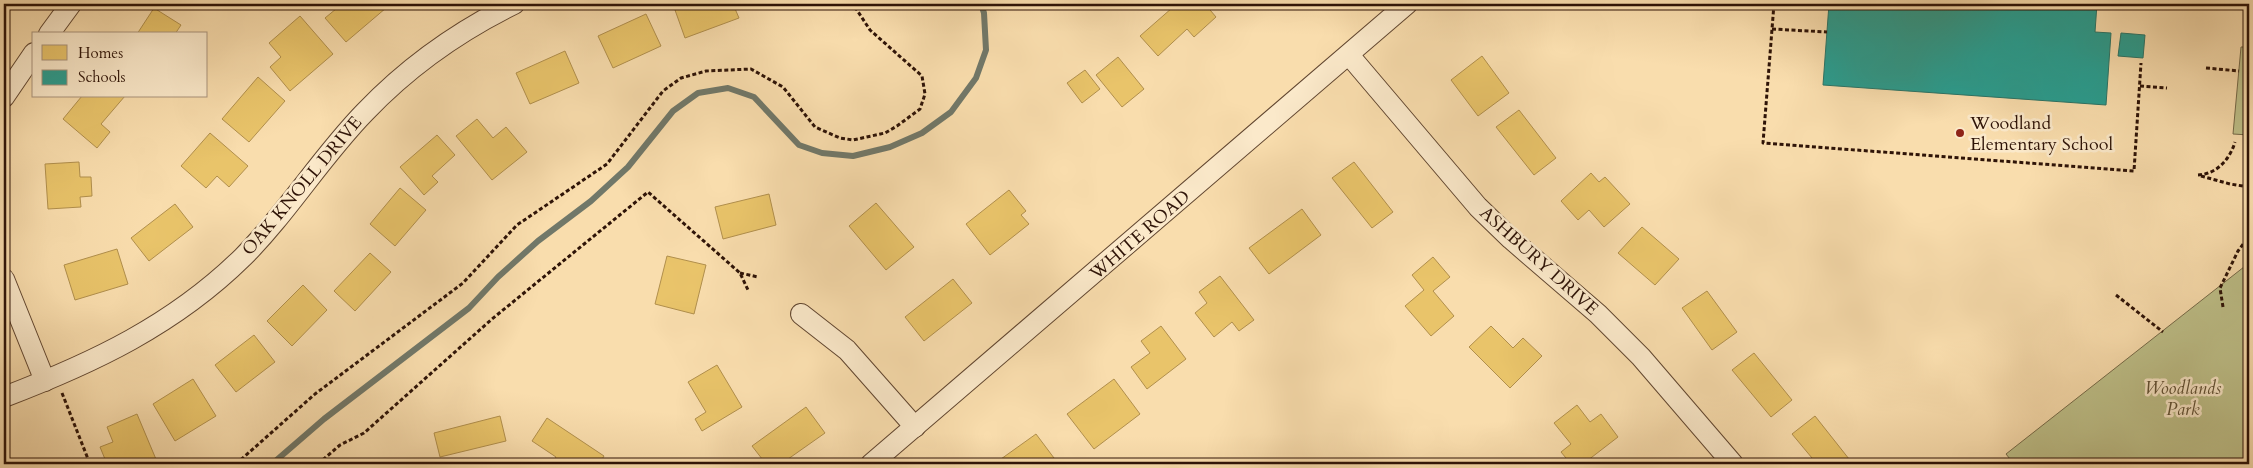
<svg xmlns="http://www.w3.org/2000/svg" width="2253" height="468" font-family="Cardo,serif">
  <rect width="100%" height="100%" fill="#f9ddad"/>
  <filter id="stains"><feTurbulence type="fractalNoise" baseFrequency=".004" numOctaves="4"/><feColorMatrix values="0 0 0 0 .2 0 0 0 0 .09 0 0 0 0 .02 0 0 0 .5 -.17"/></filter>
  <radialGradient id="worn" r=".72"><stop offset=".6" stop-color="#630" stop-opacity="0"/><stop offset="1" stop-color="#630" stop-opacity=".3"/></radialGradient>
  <g fill="#bec089" stroke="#766a48">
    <polygon points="2241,47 2249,47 2249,135 2233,134"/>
    <polygon points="2249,263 2249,464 2014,464 2006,454"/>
  </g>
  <g fill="#e9c46a" stroke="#b18f4c">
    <polygon points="342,4 382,4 386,8 346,42 325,18"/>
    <polygon points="692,4 733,4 739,18 685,38 675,10"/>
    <polygon points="1168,4 1205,4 1216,17 1194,37 1187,29 1158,56 1140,36 1172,8"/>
    <polygon points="154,8 181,25 175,34 137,34"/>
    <polygon points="646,14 661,46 613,68 598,36"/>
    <polygon points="300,16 333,54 290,91 270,67 281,57 269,43"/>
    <polygon points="565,51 579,83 530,104 516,73"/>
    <polygon points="1482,56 1509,93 1478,116 1451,80"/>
    <polygon points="1118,57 1144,89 1122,107 1096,75"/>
    <polygon points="1085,70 1100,89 1082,103 1067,83"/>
    <polygon points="258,77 285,101 249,142 222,119"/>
    <polygon points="82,96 125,96 101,124 110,132 97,148 63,119"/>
    <polygon points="1519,110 1556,158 1534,175 1496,127"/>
    <polygon points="477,119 493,138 506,127 527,152 492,180 456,136"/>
    <polygon points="210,133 248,166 229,187 217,176 206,188 181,166"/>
    <polygon points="437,135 455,155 432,176 438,182 424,195 400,167"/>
    <polygon points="79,162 80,177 91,177 92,196 80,197 81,207 48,209 45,164"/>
    <polygon points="1354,162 1393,212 1372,228 1332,178"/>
    <polygon points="1591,173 1599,182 1605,177 1630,204 1604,227 1589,210 1578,220 1561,201"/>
    <polygon points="400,188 426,210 395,246 370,224"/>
    <polygon points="1009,190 1026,211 1021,215 1029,224 990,255 966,224"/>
    <polygon points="769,194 776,225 723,239 715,207"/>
    <polygon points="876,203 914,247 886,270 849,226"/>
    <polygon points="175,204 193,227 149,261 131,238"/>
    <polygon points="1302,209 1321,235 1269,274 1249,248"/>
    <polygon points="1642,227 1679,259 1655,285 1618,253"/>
    <polygon points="117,249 128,284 75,300 64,265"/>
    <polygon points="370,253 391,272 355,311 334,291"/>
    <polygon points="667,256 706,265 694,314 655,304"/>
    <polygon points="1433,257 1450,277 1433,291 1454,316 1431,336 1405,306 1424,290 1412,275"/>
    <polygon points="1220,276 1254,320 1239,331 1232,322 1214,337 1195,313 1207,303 1199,292"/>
    <polygon points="953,279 972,303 924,341 905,317"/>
    <polygon points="303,285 327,310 292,346 267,321"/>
    <polygon points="1707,291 1737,332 1712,350 1682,308"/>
    <polygon points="1161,326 1186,359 1147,389 1131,367 1150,353 1141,341"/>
    <polygon points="1491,326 1513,348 1523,338 1542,356 1510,388 1469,347"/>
    <polygon points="254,335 275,362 236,392 215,365"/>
    <polygon points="1754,353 1792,400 1771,417 1732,370"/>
    <polygon points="717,365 742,407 702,431 695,419 706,412 688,382"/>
    <polygon points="193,379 216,416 175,441 153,404"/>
    <polygon points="1114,379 1140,414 1094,449 1067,414"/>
    <polygon points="1577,405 1590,422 1601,414 1618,437 1583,464 1571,464 1561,452 1571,444 1554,423"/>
    <polygon points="806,407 825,433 781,464 766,464 752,446"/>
    <polygon points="137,414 158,464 107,464 100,447 113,442 107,427"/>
    <polygon points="500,416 506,441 440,457 434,433"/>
    <polygon points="1815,416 1853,464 1817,464 1792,434"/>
    <polygon points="547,418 604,456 599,464 552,464 556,457 532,441"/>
    <polygon points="1036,434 1054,458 1046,464 994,464"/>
  </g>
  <g fill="#2a9d8f" stroke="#2b7466">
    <polygon points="1829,4 2097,4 2095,32 2111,33 2106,105 1823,85"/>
    <polygon points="2121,33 2145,35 2143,58 2118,56"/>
  </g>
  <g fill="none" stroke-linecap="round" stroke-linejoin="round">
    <polyline stroke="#717869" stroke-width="6" points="272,464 324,419 469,308 498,277 538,241 591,201 628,167 673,111 698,93 728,88 754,97 799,145 822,153 853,156 890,147 922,133 951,112 976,78 986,50 984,13 981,4"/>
    <defs>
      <g id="minor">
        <polyline points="49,34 71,4"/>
        <polyline points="1349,55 1478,207 1511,239 1598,314 1641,357 1733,464"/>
        <polyline points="4,97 34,53"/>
        <polyline points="4,279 45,381"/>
        <polyline points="801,314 847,350 915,427"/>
        <path d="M4,397C93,363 174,325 243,257C288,212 321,157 365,112C407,68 459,31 514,4"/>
        <polyline points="871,464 1407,4"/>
      </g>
    </defs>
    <use href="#minor" stroke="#614630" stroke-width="22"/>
    <g stroke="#2e1307" stroke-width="3" stroke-dasharray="4 2.5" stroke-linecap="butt">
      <polyline points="1774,4 1763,143 2134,171 2141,63"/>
      <polyline points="1772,29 1827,32"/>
      <polyline points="2206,68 2239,71"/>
      <polyline points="2140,86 2167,88"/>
      <path d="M2198,175C2217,174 2230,159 2235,142"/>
      <polyline points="2201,176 2230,184 2249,187"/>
      <polyline points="740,273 758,277"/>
      <polyline points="2116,295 2163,332"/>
      <polyline points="2223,307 2220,288 2238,251 2249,236"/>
      <polyline points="62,393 90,464"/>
      <polyline points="236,464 315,394 463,283 517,225 607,164 663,91 681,78 706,71 751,69 783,87 815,127 840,138 853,140 885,133 897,126 920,109 925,94 922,76 870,30 853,4"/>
      <polyline points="318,464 340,445 364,433 492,319 648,192 740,273 748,290"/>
    </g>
    <use href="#minor" stroke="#fbe9ca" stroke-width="20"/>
  </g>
  <circle fill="#8f2418" stroke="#fbe9ca" stroke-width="2" cx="1960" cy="133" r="5"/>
  <g text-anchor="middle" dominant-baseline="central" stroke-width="5" stroke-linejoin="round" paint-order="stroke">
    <g font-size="18" fill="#2e1307" stroke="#fbe9ca" text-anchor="start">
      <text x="1970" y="123">Woodland<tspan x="1970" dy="21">Elementary School</tspan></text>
    </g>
    <g font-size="18" fill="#2e1307" stroke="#fbe9ca">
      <text transform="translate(302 186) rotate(-50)">OAK KNOLL DRIVE</text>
      <text transform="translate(1140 235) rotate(-41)">WHITE ROAD</text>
      <text transform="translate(1539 261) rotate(42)">ASHBURY DRIVE</text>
    </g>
    <g font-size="18" font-style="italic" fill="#605034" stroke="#fbe9ca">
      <text x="2183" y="388">Woodlands<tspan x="2183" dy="21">Park</tspan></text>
    </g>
  </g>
  <rect width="2253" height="468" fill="none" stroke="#f9ddad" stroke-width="20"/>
  <rect x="5" y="5" width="2243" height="458" fill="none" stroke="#2e1307" stroke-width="2.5"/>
  <rect x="10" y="10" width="2233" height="448" fill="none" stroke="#2e1307"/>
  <rect x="32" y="32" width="175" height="65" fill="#fbe9ca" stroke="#a9937c"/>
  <rect x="42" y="45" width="25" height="15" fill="#e9c46a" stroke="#a9937c"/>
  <text x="78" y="58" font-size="15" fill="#2e1307">Homes</text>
  <rect x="42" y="70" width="25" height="15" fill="#2a9d8f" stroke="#a9937c"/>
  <text x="78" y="82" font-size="15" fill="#2e1307">Schools</text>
  <rect width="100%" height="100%" filter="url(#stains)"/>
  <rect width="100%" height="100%" fill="url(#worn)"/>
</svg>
